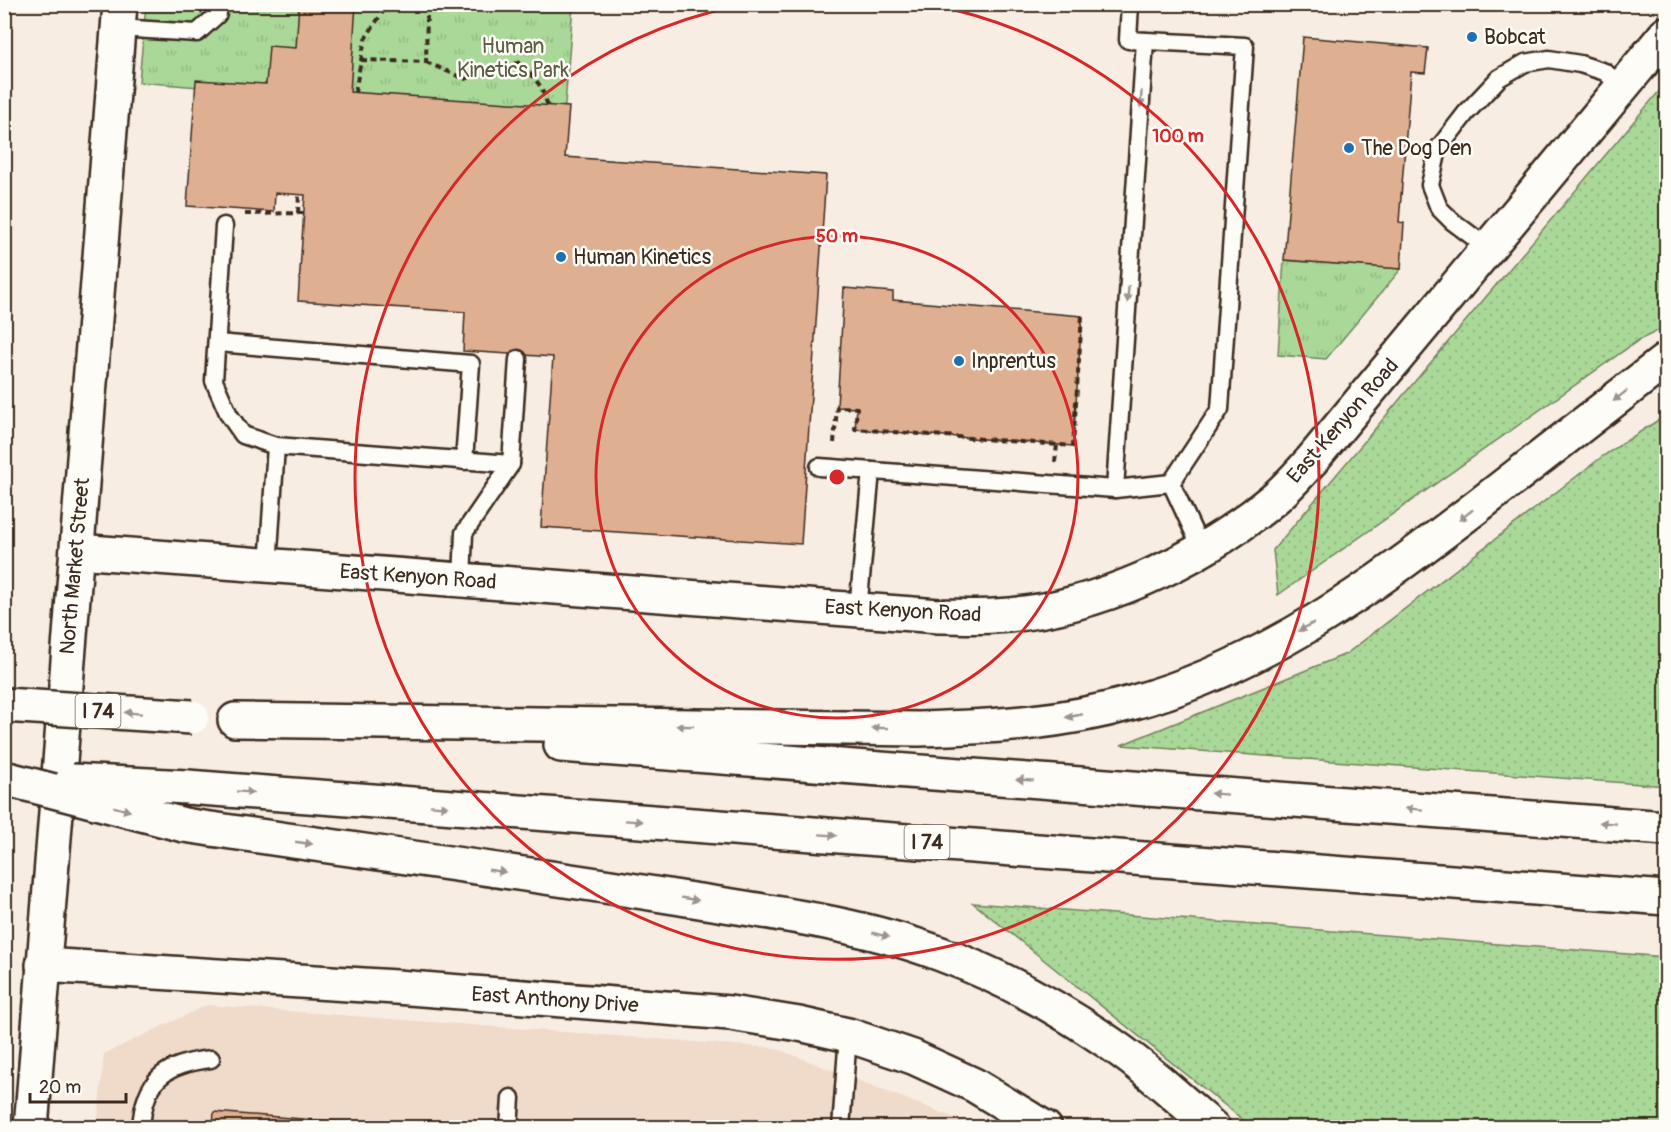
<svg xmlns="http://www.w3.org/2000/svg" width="1671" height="1132" font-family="Pangolin,sans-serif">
  <defs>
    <pattern id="grass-dots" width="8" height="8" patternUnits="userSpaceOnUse" patternTransform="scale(1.5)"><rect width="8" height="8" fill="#a9d898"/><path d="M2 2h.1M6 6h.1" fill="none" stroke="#92ba83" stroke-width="1.8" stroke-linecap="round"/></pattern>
    <pattern id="park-tufts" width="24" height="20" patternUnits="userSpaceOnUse" patternTransform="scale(1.5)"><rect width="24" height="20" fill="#a9d898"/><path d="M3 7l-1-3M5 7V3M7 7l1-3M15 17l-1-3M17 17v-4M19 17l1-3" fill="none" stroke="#92ba83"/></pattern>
  </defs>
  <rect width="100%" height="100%" fill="#f7ede3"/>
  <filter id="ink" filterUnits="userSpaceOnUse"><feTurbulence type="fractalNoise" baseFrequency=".0167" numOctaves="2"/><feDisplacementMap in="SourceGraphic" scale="12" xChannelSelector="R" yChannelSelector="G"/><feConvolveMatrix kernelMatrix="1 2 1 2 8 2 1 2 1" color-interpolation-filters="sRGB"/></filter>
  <g filter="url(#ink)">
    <polygon fill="#f0daca" points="207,1005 775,1048 978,1127 97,1128 104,1054"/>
    <g fill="url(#grass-dots)" stroke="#72815b" stroke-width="1.5">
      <polygon points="1666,83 1666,327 1639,340 1278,595 1273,550"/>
      <polygon points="1666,415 1666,786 1121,745 1346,654 1603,456"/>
      <polygon points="973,903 1666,957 1666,1127 1252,1127"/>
    </g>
    <g fill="url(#park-tufts)" stroke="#72815b" stroke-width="1.5">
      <polygon points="146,5 573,5 564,117 139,82"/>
      <polygon points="1284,260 1401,269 1326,359 1278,355"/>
    </g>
    <g fill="#dfaf91" stroke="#3b2a1e" stroke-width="1.5">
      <polygon points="299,4 356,4 350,92 569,107 565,157 826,175 801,544 541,527 553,357 463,351 465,312 298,301 305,195 275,193 274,212 187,206 196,80 266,84 269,46 296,48"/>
      <polygon points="1303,37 1428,48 1425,73 1411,72 1399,222 1404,223 1401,269 1284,260"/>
      <polygon points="844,288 893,292 893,300 1082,316 1073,446 855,429 857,408 837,407"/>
      <polygon points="214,1112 416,1128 176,1128 176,1123 213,1125"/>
    </g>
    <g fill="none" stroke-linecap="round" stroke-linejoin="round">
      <defs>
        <g id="lane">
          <polyline points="1130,4 1128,40 1245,46 1220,409 1171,483 1202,550"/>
          <polyline points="118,28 197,33 218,14"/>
          <polyline points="224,226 214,381 229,415 243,435 276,446 511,464"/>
          <polyline points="1488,248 1452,221 1439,208 1430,185 1438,149 1466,113 1499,78 1525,63 1549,59 1580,64 1605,72 1622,87"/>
          <polyline points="217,343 471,364 464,461"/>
          <polyline points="819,467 1115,489 1171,483"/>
          <polyline points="1115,489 1145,41"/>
          <polyline points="268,566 276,446"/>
          <polyline points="462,580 464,533 511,464 518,359"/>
          <polyline points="858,610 871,471"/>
          <path d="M141,1128C144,1080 164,1064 211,1059"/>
          <polyline points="509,1128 511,1098"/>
          <polyline points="841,1128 848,1035"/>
        </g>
        <g id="secondary">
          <path d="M77,551L939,616C957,616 975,617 994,616C1093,611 1201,561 1276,497C1289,486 1300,473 1311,461L1666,34"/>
          <polyline points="43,965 396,987 730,1013 799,1024 848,1035 913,1057 974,1085 1045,1128"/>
          <polyline points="31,1128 120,4"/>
        </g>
        <g id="highway">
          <path d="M235,720L919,729C991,727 1062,723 1131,703C1266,666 1374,586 1483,502C1544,454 1605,407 1666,360"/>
          <polyline points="561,745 1666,828"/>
          <polyline points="187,787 1666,898"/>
          <path d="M184,825C345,849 507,870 668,896C759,911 854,921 941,954C1001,976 1059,1008 1111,1044C1147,1069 1180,1099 1213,1128"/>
        </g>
      </defs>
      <use href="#lane" stroke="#3b2a1e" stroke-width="21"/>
      <use href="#secondary" stroke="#3b2a1e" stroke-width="38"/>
      <use href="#highway" stroke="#3b2a1e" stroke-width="38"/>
      <g stroke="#3b2a1e" stroke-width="4" stroke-dasharray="6 4.5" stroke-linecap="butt">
        <polyline points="361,60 426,62 427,11 417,4"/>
        <polyline points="426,62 465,79 494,68 522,62 541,87 548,106"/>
        <polyline points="355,92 365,39 388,4"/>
        <polyline points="298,213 299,195"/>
        <polyline points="245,214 304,213"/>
        <polyline points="834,443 837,407 857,408 855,429 1073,446 1082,316"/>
        <polyline points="1055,462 1057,445"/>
      </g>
      <use href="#lane" stroke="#fdfcf7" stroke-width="16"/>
      <use href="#secondary" stroke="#fdfcf7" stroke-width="33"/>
      <use href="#highway" stroke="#fdfcf7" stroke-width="33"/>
      <defs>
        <g id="highway-bridge">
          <polyline points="4,705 192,717"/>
          <polyline points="4,778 184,825"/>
          <polyline points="72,781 187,787"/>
        </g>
      </defs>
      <use href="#highway-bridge" stroke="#3b2a1e" stroke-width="38" stroke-linecap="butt"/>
      <use href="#highway-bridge" stroke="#fdfcf7" stroke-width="33"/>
    </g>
    <defs><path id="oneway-solid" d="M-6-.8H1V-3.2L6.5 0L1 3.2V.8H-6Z" transform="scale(1.5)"/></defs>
    <g fill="#9c938a">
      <use href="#oneway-solid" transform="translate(1141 99) rotate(94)"/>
      <use href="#oneway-solid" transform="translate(1128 294) rotate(94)"/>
      <use href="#oneway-solid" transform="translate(1620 396) rotate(142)"/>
      <use href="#oneway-solid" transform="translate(1466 515) rotate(142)"/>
      <use href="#oneway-solid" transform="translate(1306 627) rotate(151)"/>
      <use href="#oneway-solid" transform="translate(133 713) rotate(-176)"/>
      <use href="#oneway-solid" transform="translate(1074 716) rotate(169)"/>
      <use href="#oneway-solid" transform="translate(685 726) rotate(-179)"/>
      <use href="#oneway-solid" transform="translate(880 728) rotate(-179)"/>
      <use href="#oneway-solid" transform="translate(1025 780) rotate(-176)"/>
      <use href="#oneway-solid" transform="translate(245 792) rotate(4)"/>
      <use href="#oneway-solid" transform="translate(1219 794) rotate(-176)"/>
      <use href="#oneway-solid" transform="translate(439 806) rotate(4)"/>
      <use href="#oneway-solid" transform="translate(122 809) rotate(15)"/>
      <use href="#oneway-solid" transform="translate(1414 809) rotate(-176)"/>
      <use href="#oneway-solid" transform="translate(634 821) rotate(4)"/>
      <use href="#oneway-solid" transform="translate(1608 823) rotate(-176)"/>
      <use href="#oneway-solid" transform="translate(828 835) rotate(4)"/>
      <use href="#oneway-solid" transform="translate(304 843) rotate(8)"/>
      <use href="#oneway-solid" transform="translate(497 871) rotate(8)"/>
      <use href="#oneway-solid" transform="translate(690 899) rotate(9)"/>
      <use href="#oneway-solid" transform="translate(881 935) rotate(15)"/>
    </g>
  </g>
  <g fill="none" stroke="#d62828" stroke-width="3">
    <circle cx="837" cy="477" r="241"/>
    <path d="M933 5A482 482 0 1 1 741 5"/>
  </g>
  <g fill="#1f6fb2" stroke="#fdfcf7" stroke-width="2">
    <circle cx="1472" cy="37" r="6"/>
    <circle cx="1349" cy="148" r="6"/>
    <circle cx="561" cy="257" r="6"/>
    <circle cx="959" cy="361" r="6"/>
  </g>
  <g text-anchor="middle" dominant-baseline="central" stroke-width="5" stroke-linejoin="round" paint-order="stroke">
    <g fill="#fdfcf7" stroke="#75695f" stroke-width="1.5">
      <rect x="75.5" y="694" width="45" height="34" rx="4.5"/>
      <rect x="904.5" y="825" width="45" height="34" rx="4.5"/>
    </g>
    <g font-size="20" font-weight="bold" fill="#3b2a1e">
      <text x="98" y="711">I 74</text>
      <text x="927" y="842">I 74</text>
    </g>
    <g font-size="21" fill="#3b2a1e" stroke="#fdfcf7" text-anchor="start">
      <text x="1484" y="37">Bobcat</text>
      <text x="1361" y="148">The Dog Den</text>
      <text x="573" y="257">Human Kinetics</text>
      <text x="971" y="361">Inprentus</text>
    </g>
    <g font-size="21" fill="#5c5e43" stroke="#fdfcf7">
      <text x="513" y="46">Human<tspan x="513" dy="24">Kinetics Park</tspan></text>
    </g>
    <g font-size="21" fill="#3b2a1e" stroke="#fdfcf7">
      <text transform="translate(1343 421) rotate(-49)">East Kenyon Road</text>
      <text transform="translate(75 566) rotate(-85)">North Market Street</text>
      <text transform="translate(418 577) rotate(4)">East Kenyon Road</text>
      <text transform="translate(903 611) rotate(3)">East Kenyon Road</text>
      <text transform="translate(555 1000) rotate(4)">East Anthony Drive</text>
    </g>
  </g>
  <circle cx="837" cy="477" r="9" fill="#d62828" stroke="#fdfcf7" stroke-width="3"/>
  <g font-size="18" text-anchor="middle" font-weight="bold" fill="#d62828" stroke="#fdfcf7" stroke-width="5" stroke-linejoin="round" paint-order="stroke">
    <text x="1178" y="142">100 m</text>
    <text x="837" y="242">50 m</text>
  </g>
  <rect width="1671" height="1132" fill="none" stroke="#fdfcf7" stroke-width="24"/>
  <rect x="12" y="12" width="1647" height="1108" fill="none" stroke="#3b2a1e" stroke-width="2" filter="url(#ink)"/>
  <path d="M30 1093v9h96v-9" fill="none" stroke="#3b2a1e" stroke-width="3"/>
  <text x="39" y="1093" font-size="18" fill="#3b2a1e" stroke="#fdfcf7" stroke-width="4.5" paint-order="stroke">20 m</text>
</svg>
